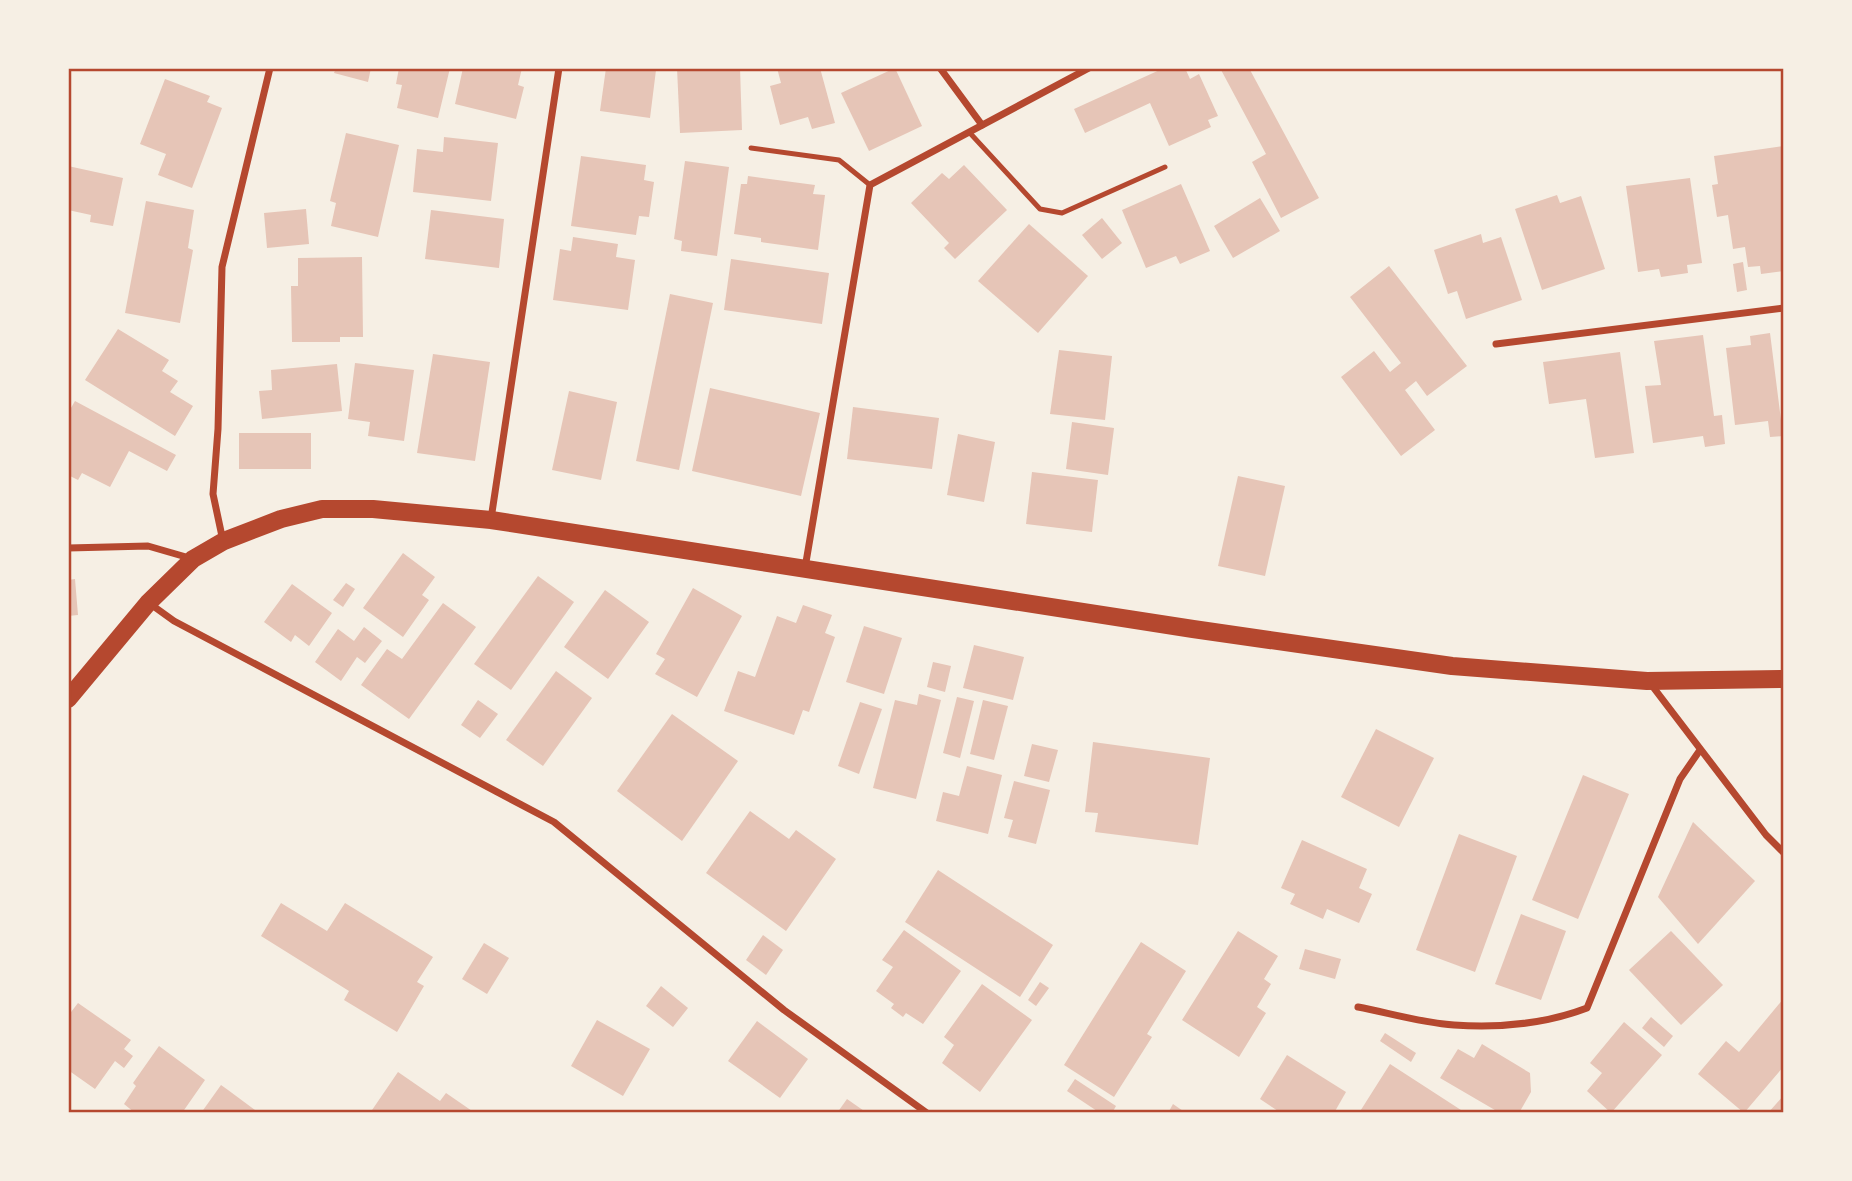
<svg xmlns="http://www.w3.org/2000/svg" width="1852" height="1181" font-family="Montserrat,sans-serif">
  <rect width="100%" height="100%" fill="#f6efe4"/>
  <g fill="#e6c5b7">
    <polygon points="336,68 371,68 368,82 334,73"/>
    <polygon points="399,68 450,68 438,118 397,108 402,85 396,84"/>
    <polygon points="463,68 522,68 518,85 524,87 516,119 455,104"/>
    <polygon points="606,68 656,70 650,118 600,111"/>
    <polygon points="677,68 740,68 742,130 680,133"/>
    <polygon points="777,68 820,68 835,123 812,129 808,117 780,125 770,86 781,83"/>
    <polygon points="895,68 922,126 869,151 841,93"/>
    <polygon points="1164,68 1185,68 1190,79 1199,74 1218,116 1208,120 1211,127 1169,146 1150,103 1085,133 1074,109"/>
    <polygon points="1220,68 1249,68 1319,198 1281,218 1252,162 1266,154"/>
    <polygon points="165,79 210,96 207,102 222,108 192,188 158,175 166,154 140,144"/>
    <polygon points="346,133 399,145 378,237 331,226 336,203 330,201"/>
    <polygon points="444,137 498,143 491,201 413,192 417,149 443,152"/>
    <polygon points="1784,146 1784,271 1761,274 1760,266 1748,267 1745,247 1733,249 1728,215 1717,217 1712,185 1718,184 1714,156"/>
    <polygon points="581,156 646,165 644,180 654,182 649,217 639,216 636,235 571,226"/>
    <polygon points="685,161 729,167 717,256 681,251 682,241 674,239"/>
    <polygon points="964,165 1007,210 955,259 944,248 949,243 911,203 942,173 949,179"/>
    <polygon points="68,166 123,178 113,226 90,222 91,215 68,210"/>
    <polygon points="748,176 815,185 813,194 825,195 818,250 761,242 761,238 734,234 741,184 747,184"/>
    <polygon points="1690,178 1702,263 1687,265 1688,273 1661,277 1659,269 1638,272 1626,186"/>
    <polygon points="1181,184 1210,251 1180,264 1176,256 1146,268 1122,210"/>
    <polygon points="1557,195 1560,203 1581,196 1605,269 1542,290 1515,209"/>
    <polygon points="1260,198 1280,231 1233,258 1214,226"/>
    <polygon points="146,201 194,210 188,248 193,250 180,323 125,313"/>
    <polygon points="306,209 309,244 267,248 264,213"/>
    <polygon points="431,210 504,219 499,268 425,259"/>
    <polygon points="1102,218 1122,243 1102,259 1082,235"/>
    <polygon points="1029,224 1088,276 1038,333 978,281"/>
    <polygon points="1481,234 1483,243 1501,237 1522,300 1466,319 1457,291 1448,294 1434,250"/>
    <polygon points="573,237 618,244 616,257 635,260 628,310 553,300 560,249 571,251"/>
    <polygon points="362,257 363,337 340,337 340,342 292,342 291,286 298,286 298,258"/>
    <polygon points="731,259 829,273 822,324 724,310"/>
    <polygon points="1743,262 1747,290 1737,292 1733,264"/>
    <polygon points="1389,266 1467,366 1427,396 1416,381 1405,390 1435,430 1401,456 1341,377 1374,351 1390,372 1401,363 1350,297"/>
    <polygon points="670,294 713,303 679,470 636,461"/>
    <polygon points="118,329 169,360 162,371 178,381 170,392 193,406 175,436 85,380"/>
    <polygon points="1770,333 1783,436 1770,437 1768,421 1735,425 1726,348 1751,345 1750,336"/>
    <polygon points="1703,335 1714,416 1722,415 1725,444 1705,447 1703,436 1653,443 1645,386 1661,385 1654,341"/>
    <polygon points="1059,350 1112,356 1105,420 1050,414"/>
    <polygon points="1620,352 1634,453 1595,458 1586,399 1549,404 1543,362"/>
    <polygon points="433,354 490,362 475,461 417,453"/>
    <polygon points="355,363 414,370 404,441 368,436 370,422 348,419"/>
    <polygon points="337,364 342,411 262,419 259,391 272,390 271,370"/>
    <polygon points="710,388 820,413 801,496 692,471"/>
    <polygon points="569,391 617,402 601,480 552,470"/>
    <polygon points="75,401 176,455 167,471 129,451 110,487 82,473 78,480 68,475 68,413"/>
    <polygon points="853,407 939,418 932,469 847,459"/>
    <polygon points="1072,422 1114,428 1108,475 1066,469"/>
    <rect x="239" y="433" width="72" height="36"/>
    <polygon points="958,434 995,442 984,502 947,495"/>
    <polygon points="1032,472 1098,480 1092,532 1026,524"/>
    <polygon points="1238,476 1285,486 1265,576 1218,566"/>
    <polygon points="403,553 435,577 422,595 429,600 403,637 363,608"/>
    <polygon points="538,576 574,602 511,690 474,664"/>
    <polygon points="75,579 78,615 68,616 68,580"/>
    <polygon points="346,583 355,589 343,607 333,600"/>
    <polygon points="292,584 332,613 309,646 295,635 291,642 264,622"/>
    <polygon points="693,588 742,616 697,697 655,674 665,659 656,654"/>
    <polygon points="605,590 649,622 608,679 564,647"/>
    <polygon points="443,603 476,627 409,719 361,685 387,649 402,659"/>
    <polygon points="803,605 832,615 825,633 835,637 809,712 803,710 794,735 724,711 738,671 755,677 777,616 796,623"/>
    <polygon points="864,626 902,638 884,694 846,682"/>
    <polygon points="364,627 382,641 365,663 357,657 341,681 315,662 338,629 354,641"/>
    <polygon points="974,645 1024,657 1013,700 963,688"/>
    <polygon points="933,662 951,666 945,692 927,687"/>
    <polygon points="556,671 592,698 543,766 506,740"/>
    <polygon points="919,694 941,700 916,799 873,788 895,700 917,705"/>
    <polygon points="957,697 974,701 960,758 943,753"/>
    <polygon points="478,700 498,714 480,738 461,725"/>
    <polygon points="983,700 1008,706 994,760 970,754"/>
    <polygon points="860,702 882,709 859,774 838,766"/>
    <polygon points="672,714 738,761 682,841 617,791"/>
    <polygon points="1376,729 1434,758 1399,827 1341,797"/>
    <polygon points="1093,742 1210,758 1198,845 1095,832 1098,813 1085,812"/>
    <polygon points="1032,744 1058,750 1049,782 1024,776"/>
    <polygon points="967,766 1002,775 988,834 936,821 943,792 959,796"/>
    <polygon points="1583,775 1629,794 1578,919 1532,900"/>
    <polygon points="1014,781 1050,790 1036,844 1008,837 1013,820 1004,818"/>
    <polygon points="750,811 789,839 796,830 836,859 786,931 706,873"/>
    <polygon points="1693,822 1755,881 1698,944 1658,897"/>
    <polygon points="1459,834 1517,856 1475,972 1416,950"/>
    <polygon points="1302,840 1367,869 1359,888 1372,894 1359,923 1327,909 1323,919 1290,904 1295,894 1281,888"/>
    <polygon points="938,870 1053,945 1020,997 905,922"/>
    <polygon points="281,903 327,931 345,903 433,957 417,982 424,986 397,1032 344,1000 349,991 261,936"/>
    <polygon points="1521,914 1566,931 1541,1000 1495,984"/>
    <polygon points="904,930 961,971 923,1024 906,1013 903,1017 891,1008 894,1004 876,991 893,967 882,960"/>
    <polygon points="1238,931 1278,956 1264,979 1271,984 1257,1007 1266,1013 1239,1057 1182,1020"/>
    <polygon points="1671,931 1723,985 1681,1025 1629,970"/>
    <polygon points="763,935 783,950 766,975 746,960"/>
    <polygon points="1141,942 1186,971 1147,1034 1152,1037 1114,1097 1064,1065"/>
    <polygon points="484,943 509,958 487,994 462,979"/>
    <polygon points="1305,949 1341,959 1335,979 1299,969"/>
    <polygon points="1040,982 1049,988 1036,1006 1028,1000"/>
    <polygon points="982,984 1032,1020 980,1092 942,1063 954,1045 944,1037"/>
    <polygon points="661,986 688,1008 673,1027 646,1006"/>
    <polygon points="1784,998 1784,1066 1744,1113 1698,1074 1726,1041 1739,1052"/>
    <polygon points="78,1003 131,1040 124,1049 133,1056 124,1068 115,1061 95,1089 68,1070 68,1016"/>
    <polygon points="1651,1017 1673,1036 1664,1047 1642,1028"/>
    <polygon points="597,1020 650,1049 623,1096 571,1066"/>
    <polygon points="757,1021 808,1059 780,1098 728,1061"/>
    <polygon points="1624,1022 1662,1055 1611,1113 1587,1091 1602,1073 1590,1063"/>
    <polygon points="1385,1033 1416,1053 1411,1062 1380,1041"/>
    <polygon points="1482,1044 1530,1073 1531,1092 1519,1113 1500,1113 1440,1078 1458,1049 1474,1058"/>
    <polygon points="159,1046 205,1080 182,1113 135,1113 124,1104 136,1086 133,1083"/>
    <polygon points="1287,1055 1346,1092 1334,1113 1281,1113 1260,1099"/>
    <polygon points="1390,1064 1461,1110 1466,1113 1359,1113"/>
    <polygon points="398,1072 440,1101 446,1093 475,1113 370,1113"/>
    <polygon points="1075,1079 1116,1106 1112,1113 1100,1113 1067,1091"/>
    <polygon points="221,1085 228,1090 259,1113 201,1113"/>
    <polygon points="1784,1095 1784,1113 1768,1113"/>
    <polygon points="847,1099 867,1113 837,1113"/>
    <polygon points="1173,1104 1186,1113 1168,1113"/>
  </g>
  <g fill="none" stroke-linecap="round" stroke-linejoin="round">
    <g stroke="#b5482f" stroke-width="5">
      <polyline points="969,132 1040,209 1062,213 1165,167"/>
      <polyline points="751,148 839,160 870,185"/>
    </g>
    <g stroke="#b5482f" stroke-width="7">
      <polyline points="940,68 982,125"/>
      <polyline points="1496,344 1784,308"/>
      <polyline points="491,519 559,68"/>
      <polyline points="223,541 213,494 218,429 222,267 270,68"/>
      <polyline points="68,548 148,546 193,559"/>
      <polyline points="805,568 870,185 1089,68"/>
      <polyline points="149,603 174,621 554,822 784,1010 927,1113"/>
      <polyline points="1650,683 1766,835 1784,853"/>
      <path d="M1358,1007C1389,1013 1422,1023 1454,1025C1498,1028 1545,1024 1587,1008L1680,779L1700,750"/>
    </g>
    <polyline stroke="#b5482f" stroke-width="18" points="68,699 148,603 193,559 224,541 281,519 322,509 373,509 491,520 1193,629 1452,666 1647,681 1784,679"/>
  </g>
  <rect width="1852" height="1181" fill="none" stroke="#f6efe4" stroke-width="140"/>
  <rect x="70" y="70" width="1712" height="1041" fill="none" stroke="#b5482f" stroke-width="2.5"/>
</svg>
